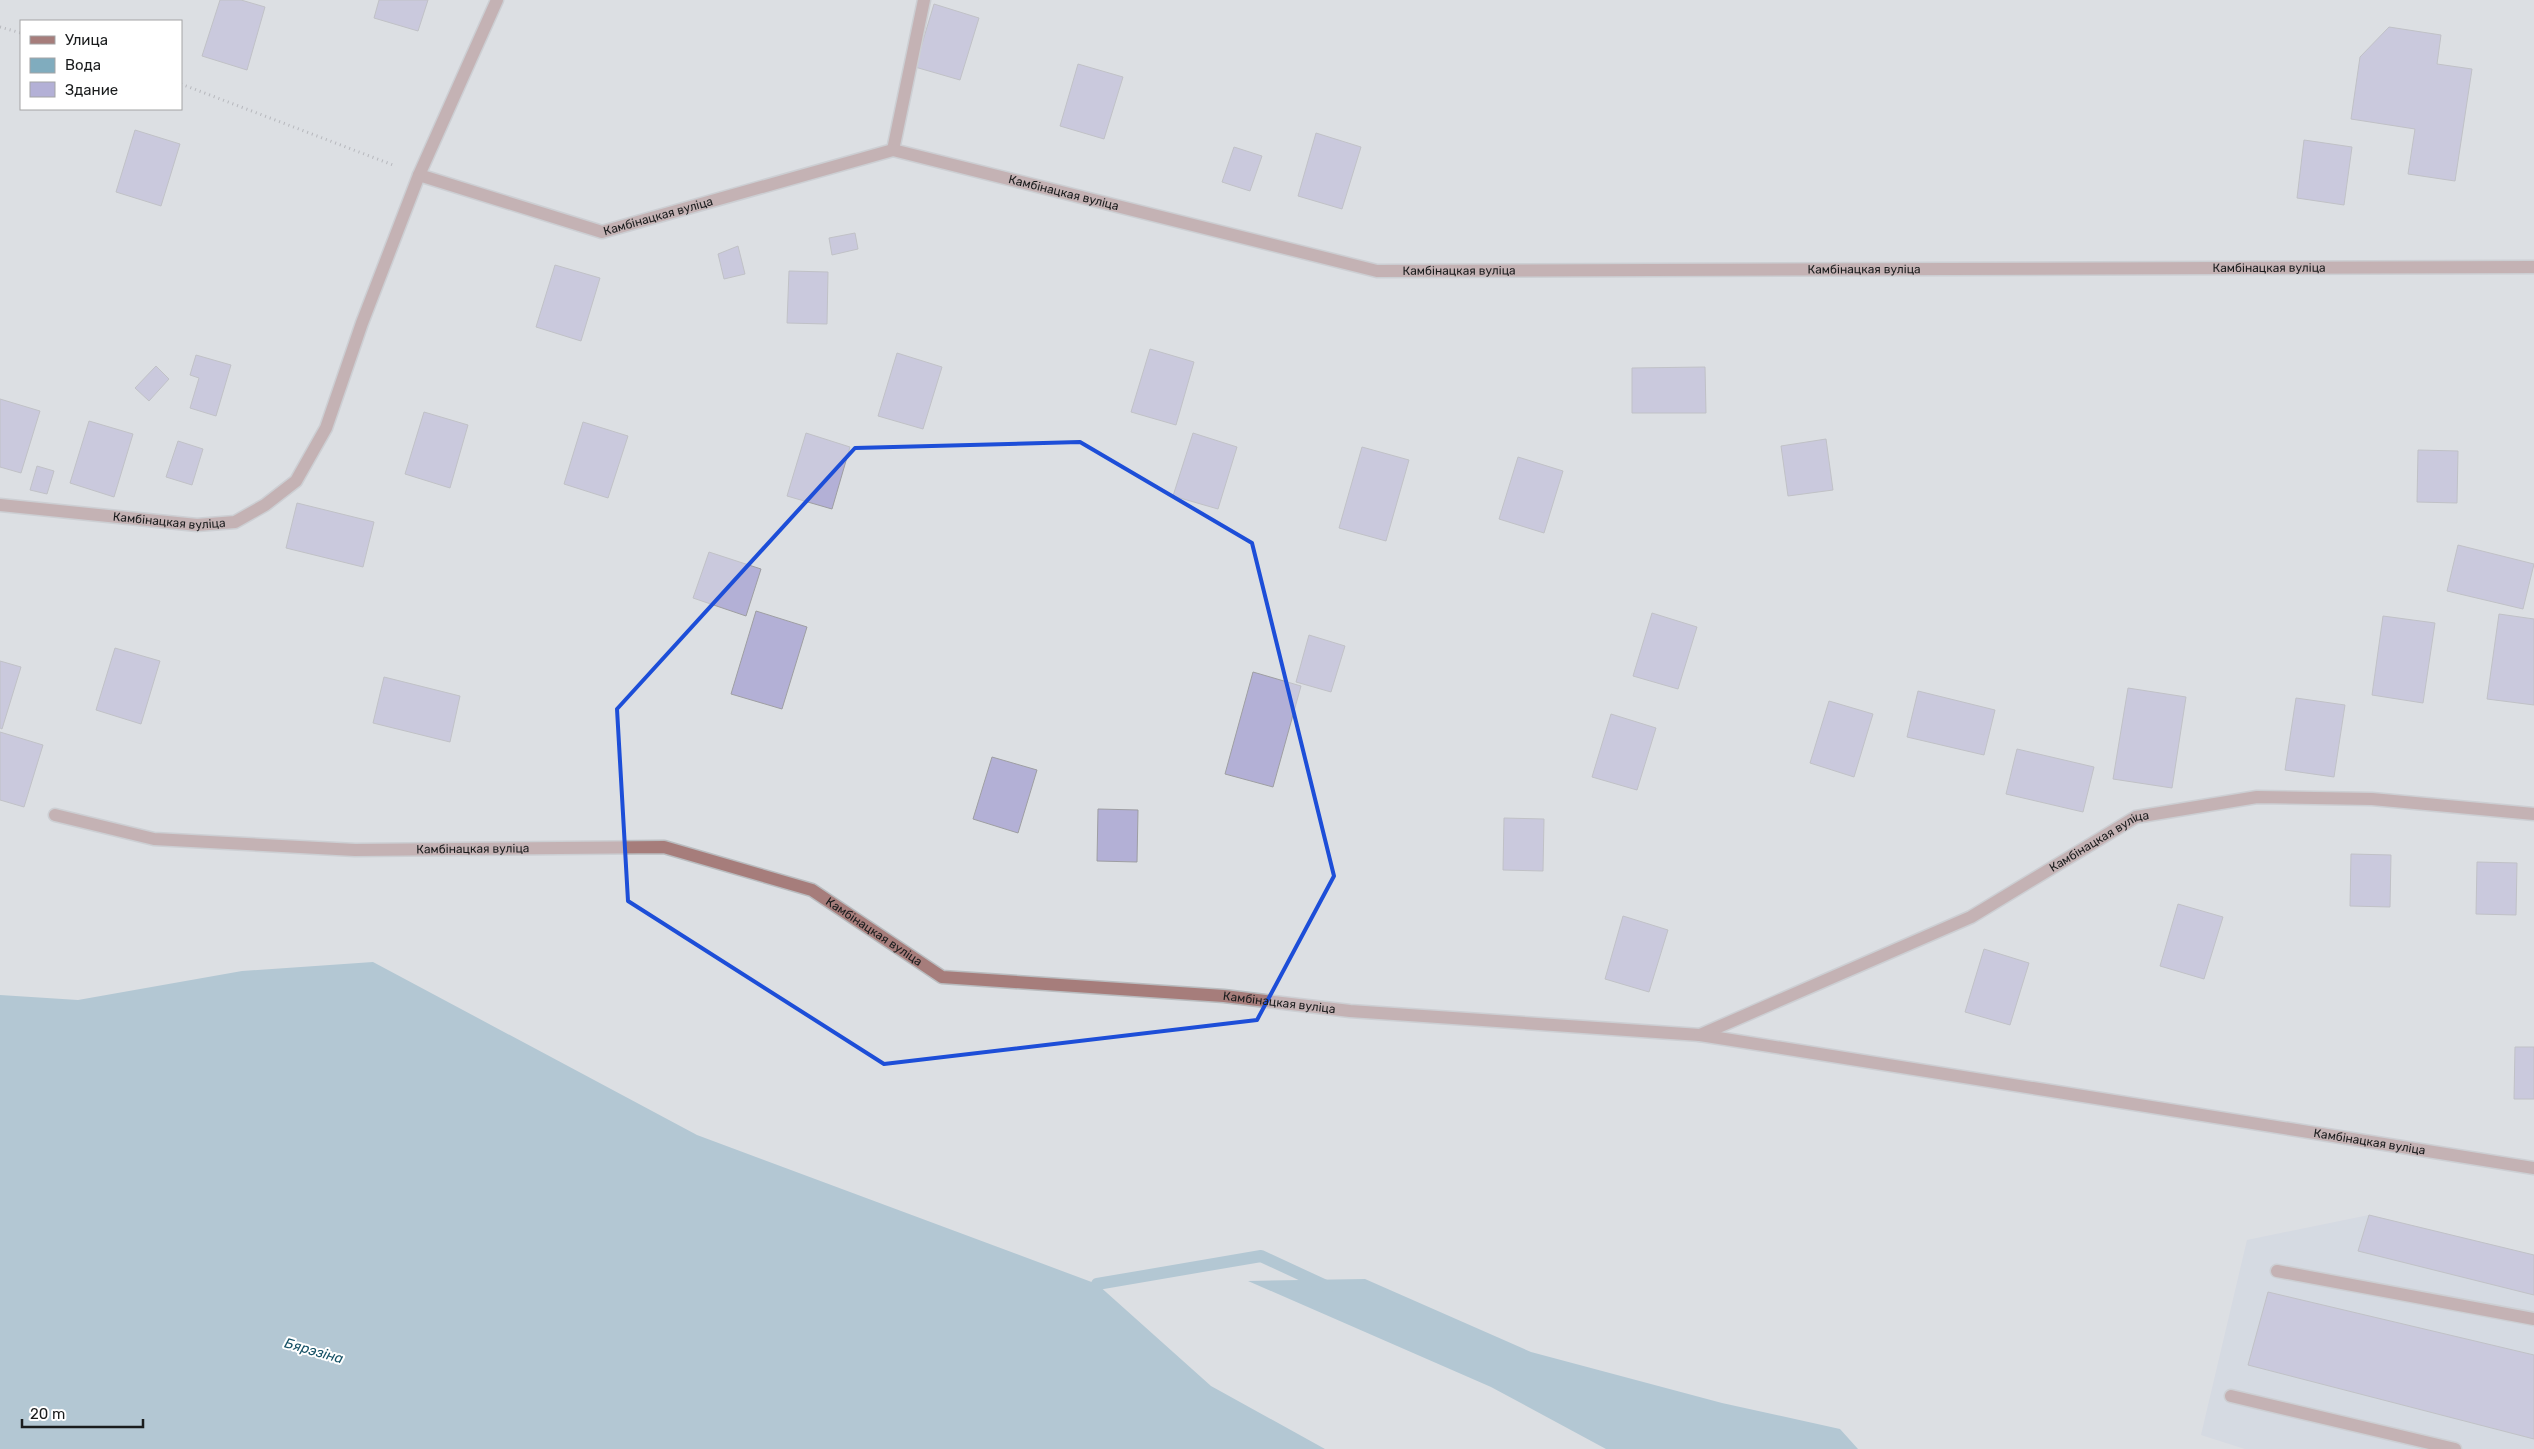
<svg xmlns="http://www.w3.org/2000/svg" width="2534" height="1449" font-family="Rubik,sans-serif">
  <rect width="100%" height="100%" fill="#dcdfe3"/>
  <polygon fill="#ccd4df" points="2369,1215 2534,1255 2534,1449 2245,1449 2201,1435 2247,1240"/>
  <g fill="#80acbe">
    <polygon points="373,962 697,1135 1097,1284 1211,1386 1325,1449 0,1449 0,995 78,1000 242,971"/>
    <polygon points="1365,1279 1531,1352 1722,1403 1840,1429 1858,1449 1606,1449 1491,1387 1248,1281"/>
  </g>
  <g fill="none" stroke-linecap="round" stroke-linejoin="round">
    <polyline stroke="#80acbe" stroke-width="12" points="1097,1284 1261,1256 1328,1287"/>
  </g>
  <g fill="#b3b0d6" stroke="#9e9ea2">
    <polygon points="220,0 241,0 265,7 247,70 202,56"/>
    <polygon points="379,0 428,0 418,31 374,18"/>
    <polygon points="934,4 979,18 960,80 915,67"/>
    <polygon points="2389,27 2441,35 2437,64 2472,69 2455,181 2408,174 2415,129 2351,119 2360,57"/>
    <polygon points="1078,64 1123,77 1104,139 1060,126"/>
    <polygon points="135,130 180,144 161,206 116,192"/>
    <polygon points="1316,133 1361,147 1342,209 1298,196"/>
    <polygon points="2304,140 2352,147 2344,205 2297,198"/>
    <polygon points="1234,147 1262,156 1250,191 1222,182"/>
    <polygon points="855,233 858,249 832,255 829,238"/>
    <polygon points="738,246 745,274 724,279 718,254"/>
    <polygon points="555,265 600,278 581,341 536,327"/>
    <polygon points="789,271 828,272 827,324 787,323"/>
    <polygon points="1150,349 1194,362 1176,425 1131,412"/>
    <polygon points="897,353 942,367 923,429 878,416"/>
    <polygon points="196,355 231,365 216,416 190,408 199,378 190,375"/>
    <polygon points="156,366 169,379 149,401 135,388"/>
    <polygon points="1705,367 1706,413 1632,413 1632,368"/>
    <polygon points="0,399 40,411 21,473 0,467"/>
    <polygon points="424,412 468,425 450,488 405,474"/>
    <polygon points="89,421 133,434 114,497 70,483"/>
    <polygon points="583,422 628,436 608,498 564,484"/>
    <polygon points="806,433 850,447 832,509 787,496"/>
    <polygon points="1193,433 1237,447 1218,509 1173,496"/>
    <polygon points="1826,439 1833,490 1788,496 1781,446"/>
    <polygon points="178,441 203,449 192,485 166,477"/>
    <polygon points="1362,447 1409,460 1386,541 1339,528"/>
    <polygon points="2418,450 2458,451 2457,503 2417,502"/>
    <polygon points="1518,457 1563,471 1544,533 1499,519"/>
    <polygon points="37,466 54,471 47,494 30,490"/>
    <polygon points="297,503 374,522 363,567 286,548"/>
    <polygon points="2458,545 2534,564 2523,609 2447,591"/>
    <polygon points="709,552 761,569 746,616 693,598"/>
    <polygon points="756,611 807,627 782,709 731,694"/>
    <polygon points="1652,613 1697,627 1678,689 1633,676"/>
    <polygon points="2499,614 2534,619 2534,705 2487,699"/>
    <polygon points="2383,616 2435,623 2423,703 2372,695"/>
    <polygon points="1309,635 1345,646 1331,692 1296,682"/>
    <polygon points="115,648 160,661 141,724 96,710"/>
    <polygon points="0,661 21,667 2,729 0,728"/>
    <polygon points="1253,672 1301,686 1273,787 1225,774"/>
    <polygon points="384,677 460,696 450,742 373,723"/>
    <polygon points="2128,688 2186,697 2172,788 2113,779"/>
    <polygon points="1918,691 1995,710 1984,755 1907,737"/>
    <polygon points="2296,698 2345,705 2334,777 2285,770"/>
    <polygon points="1829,701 1873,714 1854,777 1810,763"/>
    <polygon points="1611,714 1656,728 1637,790 1592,777"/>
    <polygon points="0,732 43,745 24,807 0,800"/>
    <polygon points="2017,749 2094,767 2083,812 2006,794"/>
    <polygon points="992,757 1037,770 1018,833 973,819"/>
    <polygon points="1098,809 1138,810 1137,862 1097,861"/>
    <polygon points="1504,818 1544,819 1543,871 1503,870"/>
    <polygon points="2351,854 2391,855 2390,907 2350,906"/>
    <polygon points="2477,862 2517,863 2516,915 2476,914"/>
    <polygon points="2178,904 2223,917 2204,979 2160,966"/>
    <polygon points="1623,916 1668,930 1649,992 1605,979"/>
    <polygon points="1984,949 2029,963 2010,1025 1965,1012"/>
    <polygon points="2515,1047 2534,1047 2534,1099 2514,1099"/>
    <polygon points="2369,1215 2534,1255 2534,1295 2358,1251"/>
    <polygon points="2268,1292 2534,1355 2534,1439 2248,1365"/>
  </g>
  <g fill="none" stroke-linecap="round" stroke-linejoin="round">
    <defs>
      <g id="lane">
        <polyline points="893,150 924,0"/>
        <polyline points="2277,1271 2534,1319"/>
        <polyline points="2231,1396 2455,1449"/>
      </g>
      <g id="street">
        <path id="s1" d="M419,175L602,232L893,150L1377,271L2534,267"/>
        <path id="s2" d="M0,505L197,525L235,522L265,505L296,481L326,428L362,323L419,175L497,0"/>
        <path id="s3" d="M55,815L154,839L355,850L664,847L812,890L942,977L1224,996L1350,1011L1700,1035L1971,917L2136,817L2257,797L2372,799L2534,814"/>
        <path id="s4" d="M1700,1035L2534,1168"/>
      </g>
    </defs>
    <use href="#lane" stroke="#b9bcbf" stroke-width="15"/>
    <use href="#street" stroke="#b9bcbf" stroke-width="15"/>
    <g stroke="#888a8d" stroke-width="3" stroke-dasharray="1 4" stroke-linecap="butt">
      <polyline points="0,27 21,33"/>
      <polyline points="181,84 393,165"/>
    </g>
    <use href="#lane" stroke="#a67d7b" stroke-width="12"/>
    <use href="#street" stroke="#a67d7b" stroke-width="12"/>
  </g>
  <path d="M0 0H2534V1449H0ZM1080,442L1252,543L1334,876L1257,1020L884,1064L628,901L617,709L855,448Z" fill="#dcdfe3" fill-opacity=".55" fill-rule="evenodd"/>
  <path fill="none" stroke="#1d4ed8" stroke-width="4" stroke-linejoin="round" d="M1080,442L1252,543L1334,876L1257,1020L884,1064L628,901L617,709L855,448Z"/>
  <g text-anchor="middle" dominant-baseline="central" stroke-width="4" stroke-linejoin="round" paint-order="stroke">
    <g font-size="12" fill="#1a1c1d" stroke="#fff">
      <text stroke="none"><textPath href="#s1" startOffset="670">Камбінацкая вуліца</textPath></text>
      <text stroke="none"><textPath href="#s1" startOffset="250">Камбінацкая вуліца</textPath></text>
      <text stroke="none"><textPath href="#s1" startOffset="1885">Камбінацкая вуліца</textPath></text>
      <text stroke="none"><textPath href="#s1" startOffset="1480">Камбінацкая вуліца</textPath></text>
      <text stroke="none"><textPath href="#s1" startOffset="1075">Камбінацкая вуліца</textPath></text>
      <text stroke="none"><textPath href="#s2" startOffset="170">Камбінацкая вуліца</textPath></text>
      <text stroke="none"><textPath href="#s3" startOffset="2128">Камбінацкая вуліца</textPath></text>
      <text stroke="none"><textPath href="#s3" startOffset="421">Камбінацкая вуліца</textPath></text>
      <text stroke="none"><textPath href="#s3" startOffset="841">Камбінацкая вуліца</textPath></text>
      <text stroke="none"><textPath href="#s3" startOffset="1261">Камбінацкая вуліца</textPath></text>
      <text stroke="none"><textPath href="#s4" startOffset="678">Камбінацкая вуліца</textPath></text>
    </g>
    <g font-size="14" font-style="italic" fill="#165165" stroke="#fff">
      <text transform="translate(314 1351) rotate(16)">Бярэзіна</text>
    </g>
  </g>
  <rect x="20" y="20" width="162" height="90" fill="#ffffff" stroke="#a3a4a5"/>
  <rect x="30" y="36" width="25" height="8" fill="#a67d7b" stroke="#a3a4a5"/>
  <text x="65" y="45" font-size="15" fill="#1a1c1d">Улица</text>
  <rect x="30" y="58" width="25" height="15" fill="#80acbe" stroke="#a3a4a5"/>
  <text x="65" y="70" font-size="15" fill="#1a1c1d">Вода</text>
  <rect x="30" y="82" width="25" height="15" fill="#b3b0d6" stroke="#a3a4a5"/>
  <text x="65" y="95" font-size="15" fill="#1a1c1d">Здание</text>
  <path d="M22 1419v8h121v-8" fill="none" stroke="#1a1c1d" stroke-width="2.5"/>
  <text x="30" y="1419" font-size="15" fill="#1a1c1d" stroke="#ffffff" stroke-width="4" paint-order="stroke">20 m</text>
</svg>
